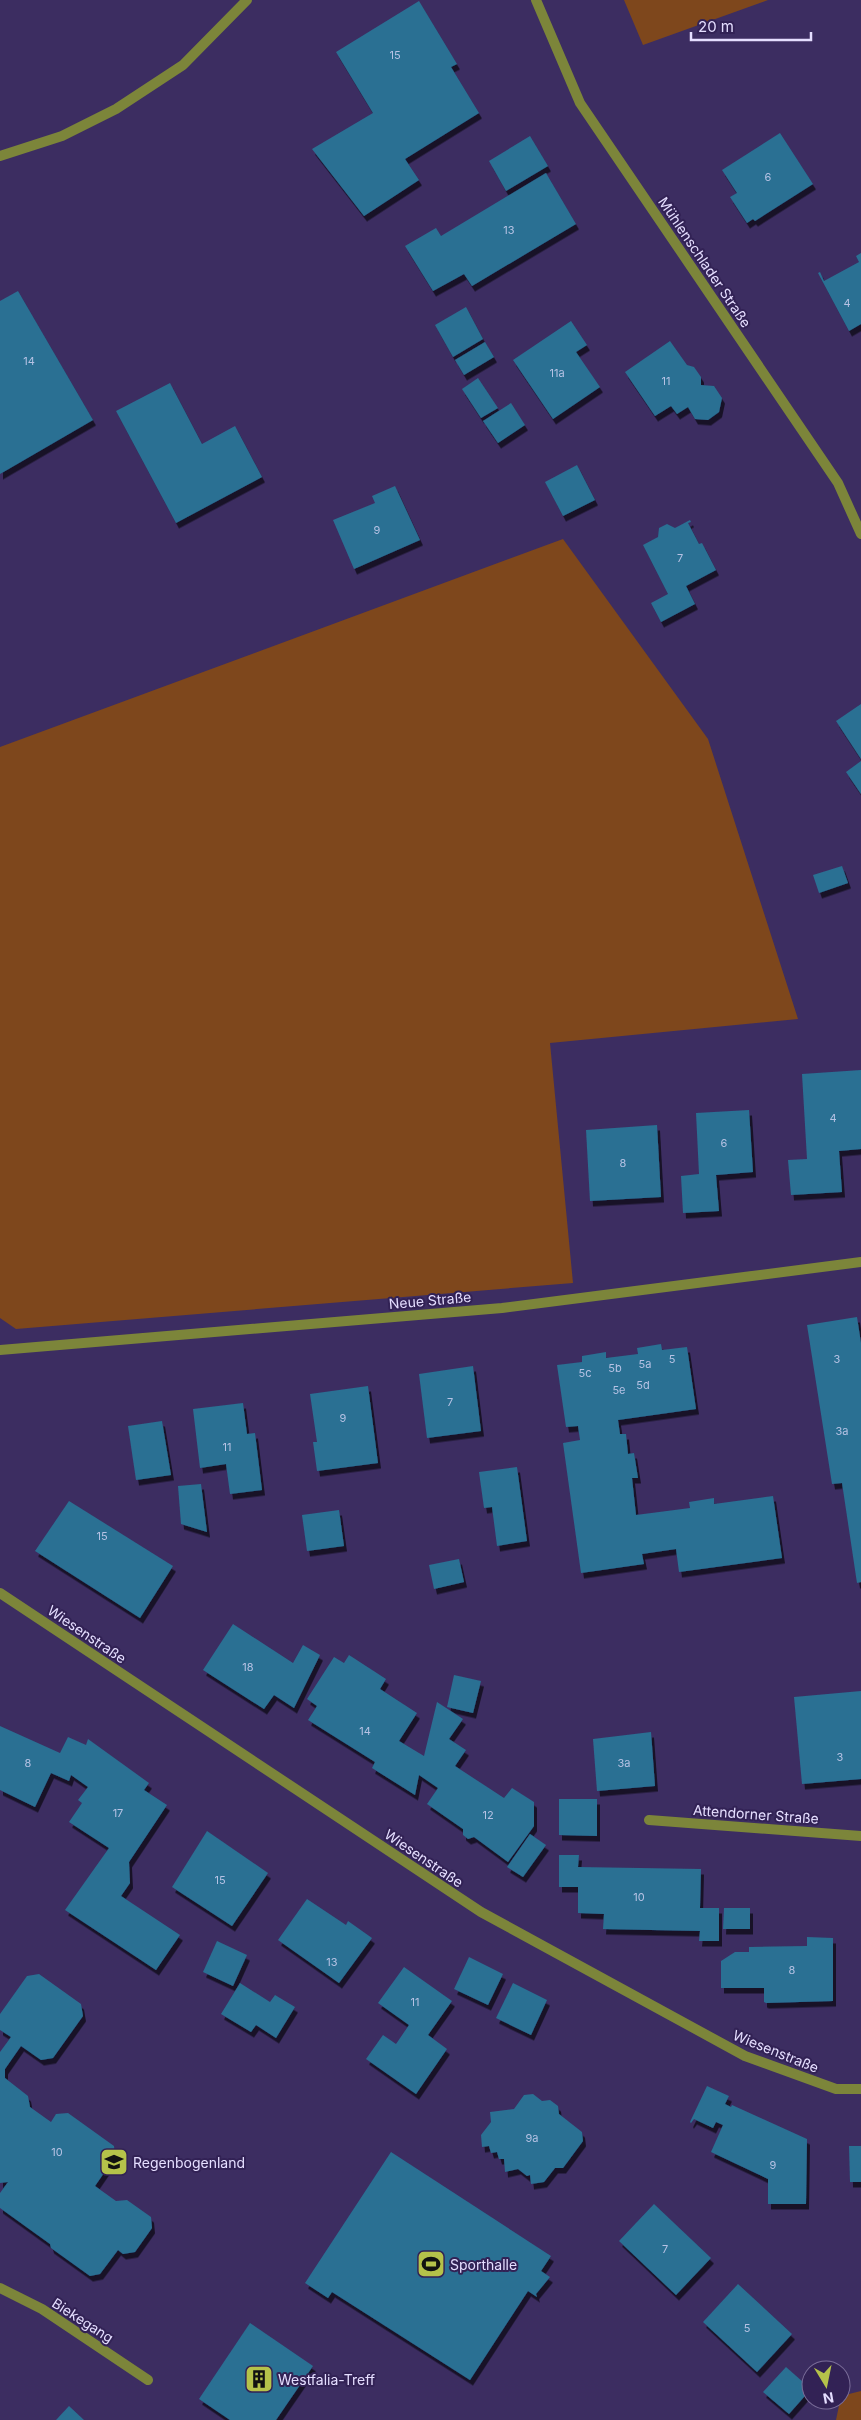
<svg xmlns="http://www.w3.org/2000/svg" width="861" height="2420" font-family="Inter,sans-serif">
  <defs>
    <filter id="shadow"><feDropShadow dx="3" dy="5.5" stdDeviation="0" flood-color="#0009"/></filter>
  </defs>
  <rect width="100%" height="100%" fill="#3c2d61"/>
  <g fill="#7e471c">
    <polygon points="624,0 768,0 643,45"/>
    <polygon points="563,539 708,739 798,1019 550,1043 573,1283 16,1329 0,1318 0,747"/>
    <polygon points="861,2391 861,2420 836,2420 841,2396"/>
  </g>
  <g fill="#2a6f93" filter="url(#shadow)">
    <polygon points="419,1 457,64 451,67 479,113 405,159 419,180 364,216 312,149 373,113 336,52"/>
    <polygon points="780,133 813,184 755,221 753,219 747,223 730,197 737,193 722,170"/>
    <polygon points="530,136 548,166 506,191 489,161"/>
    <polygon points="546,173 576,224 472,286 464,274 433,291 405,246 436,228 441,236"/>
    <polygon points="861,253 861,324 849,331 818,273 820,272 824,281 859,262 856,256"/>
    <polygon points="18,291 93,420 0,474 0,301"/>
    <polygon points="466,307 483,339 453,357 435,325"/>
    <polygon points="571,321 587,345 576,352 600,387 553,419 513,360"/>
    <polygon points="670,341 687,365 694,367 701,377 701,385 714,386 722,398 719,412 708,420 695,419 688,407 677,414 671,406 655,416 625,372"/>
    <polygon points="485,342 494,357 464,375 455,360"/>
    <polygon points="478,378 498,408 481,418 462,389"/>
    <polygon points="170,383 202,444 235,426 262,477 176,523 116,411"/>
    <polygon points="511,403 525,425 498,443 483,421"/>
    <polygon points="577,465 595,500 563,516 545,482"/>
    <polygon points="395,486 420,540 354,569 333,520 375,503 372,496"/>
    <polygon points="690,520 691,522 688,523 699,544 702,543 716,570 686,586 695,604 661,622 651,603 668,594 643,545 658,537 659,528 667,524 675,528"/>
    <polygon points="861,704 861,759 836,721"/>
    <polygon points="861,761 861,794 846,772"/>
    <polygon points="842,866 848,883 819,893 813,875"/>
    <polygon points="861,1070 861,1149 839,1151 842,1192 791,1195 788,1160 807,1159 802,1074"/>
    <polygon points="749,1110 753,1172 716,1175 719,1211 683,1213 681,1176 699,1174 696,1113"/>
    <polygon points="657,1125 661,1197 590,1201 586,1130"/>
    <polygon points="857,1317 861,1343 861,1582 857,1583 842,1483 832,1484 807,1325"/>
    <polygon points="661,1344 662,1350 687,1347 696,1409 618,1420 620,1434 626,1434 628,1454 634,1453 638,1478 632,1478 636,1515 690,1508 689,1502 714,1498 714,1504 773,1496 782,1558 679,1572 676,1549 642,1554 644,1564 581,1573 563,1443 580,1440 578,1426 566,1427 557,1365 582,1362 582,1356 606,1352 606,1358 638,1354 637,1348"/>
    <polygon points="473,1366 481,1431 427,1438 419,1374"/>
    <polygon points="368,1386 378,1463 317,1471 313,1442 317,1442 310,1394"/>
    <polygon points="243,1403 247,1434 255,1433 262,1490 230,1494 226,1464 200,1468 193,1409"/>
    <polygon points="162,1421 171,1475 136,1480 128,1426"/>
    <polygon points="517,1467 527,1541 497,1546 492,1507 484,1508 479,1472"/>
    <polygon points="201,1484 207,1532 181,1524 178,1486"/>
    <polygon points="69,1501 173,1566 140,1618 35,1551"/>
    <polygon points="339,1510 344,1546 307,1551 302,1515"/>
    <polygon points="459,1559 464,1582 434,1589 429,1565"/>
    <polygon points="233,1624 293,1663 303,1645 320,1655 294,1708 274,1695 264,1709 203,1670"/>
    <polygon points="349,1655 386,1679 380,1689 417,1713 399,1741 424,1756 437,1702 463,1719 449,1739 466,1750 455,1766 504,1798 512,1788 534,1802 534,1826 508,1862 474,1837 468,1839 463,1835 463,1829 427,1804 438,1788 419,1775 415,1795 372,1768 375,1762 308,1720 317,1706 307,1699 334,1657 344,1663"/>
    <polygon points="454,1675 481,1681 473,1713 447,1707"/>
    <polygon points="861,1691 861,1779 802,1784 794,1697"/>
    <polygon points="0,1726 60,1753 68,1737 86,1745 88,1739 149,1783 144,1790 167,1805 129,1862 130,1883 121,1896 180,1935 156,1970 65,1910 109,1848 69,1822 82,1803 78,1800 88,1787 71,1775 69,1781 51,1773 35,1807 0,1790"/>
    <polygon points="651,1732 655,1786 597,1791 593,1739"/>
    <polygon points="559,1799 597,1799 597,1836 559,1835"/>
    <polygon points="207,1831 268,1873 232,1926 172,1887"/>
    <polygon points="530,1834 546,1845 523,1877 507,1867"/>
    <polygon points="559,1855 579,1855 578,1867 701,1869 700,1908 719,1908 719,1941 699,1941 700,1931 603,1929 604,1914 578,1913 578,1887 559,1887"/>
    <polygon points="307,1899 346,1925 348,1921 372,1938 339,1983 278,1940"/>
    <polygon points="724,1908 750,1908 750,1929 723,1929"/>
    <polygon points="807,1937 833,1938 833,2001 766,2003 764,2002 764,1988 721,1988 721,1961 735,1952 749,1952 749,1947 807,1946"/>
    <polygon points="217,1941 247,1955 233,1986 203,1972"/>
    <polygon points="469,1957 503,1974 488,2005 454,1989"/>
    <polygon points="404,1967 452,2001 428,2035 447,2049 416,2094 366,2059 383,2035 396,2044 409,2025 378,2003"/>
    <polygon points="39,1974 81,2004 83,2016 53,2058 41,2060 21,2046 5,2069 5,2078 28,2096 30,2107 51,2122 56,2114 68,2113 114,2146 115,2157 95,2186 116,2201 127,2200 151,2217 152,2228 135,2252 123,2254 118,2250 100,2274 90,2276 51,2248 50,2244 0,2208 0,2193 8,2182 0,2183 0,2052 11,2037 0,2030 0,2014 27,1976"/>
    <polygon points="240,1983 270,2002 275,1995 295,2007 276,2038 256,2025 251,2032 221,2014"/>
    <polygon points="513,1983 547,2000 531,2035 496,2018"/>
    <polygon points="707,2086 729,2096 725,2104 731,2107 732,2105 807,2139 806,2204 768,2204 768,2179 711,2152 723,2125 716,2122 713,2128 694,2119 691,2123 690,2122"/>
    <polygon points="533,2094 542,2101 550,2100 558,2106 559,2114 582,2132 583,2141 563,2168 555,2168 544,2182 531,2184 530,2175 527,2176 518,2169 505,2172 504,2159 499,2159 497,2152 491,2153 489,2146 482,2147 481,2135 491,2122 490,2112 514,2109 524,2095"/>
    <polygon points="849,2146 861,2146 861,2182 850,2182"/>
    <polygon points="391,2152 551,2256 541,2271 550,2277 536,2294 537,2297 528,2291 470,2380 332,2292 328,2298 305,2283"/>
    <polygon points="654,2204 711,2258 676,2295 619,2241"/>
    <polygon points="738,2284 792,2334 757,2372 703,2322"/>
    <polygon points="250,2323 313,2366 276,2420 230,2420 199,2399"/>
    <polygon points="786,2367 811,2389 789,2414 763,2392"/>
    <polygon points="69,2406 84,2420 56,2420"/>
  </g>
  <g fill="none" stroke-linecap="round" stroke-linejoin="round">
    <g stroke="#7c853a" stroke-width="10">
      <polyline points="0,156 62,136 116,109 183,65 247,0"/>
      <polyline points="0,1350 502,1308 861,1262"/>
      <polyline points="0,1593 481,1912 745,2056 836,2089 861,2089"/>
      <polyline points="649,1820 861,1836"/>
      <polyline points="0,2288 42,2309 148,2380"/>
    </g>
    <polyline stroke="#7c853a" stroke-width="10" points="536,0 580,103 838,483 861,534"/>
  </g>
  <defs>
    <symbol id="school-square" viewBox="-11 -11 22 22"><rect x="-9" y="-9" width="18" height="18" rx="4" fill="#b5c24a" stroke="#322255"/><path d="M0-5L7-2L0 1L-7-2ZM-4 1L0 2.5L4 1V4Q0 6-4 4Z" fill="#111"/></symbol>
    <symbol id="stadium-square" viewBox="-11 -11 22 22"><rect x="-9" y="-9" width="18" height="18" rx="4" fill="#b5c24a" stroke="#322255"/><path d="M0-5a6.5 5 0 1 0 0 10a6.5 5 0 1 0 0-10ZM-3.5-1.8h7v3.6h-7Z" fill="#111"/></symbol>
    <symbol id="building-square" viewBox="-11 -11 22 22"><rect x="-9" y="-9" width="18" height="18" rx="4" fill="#b5c24a" stroke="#322255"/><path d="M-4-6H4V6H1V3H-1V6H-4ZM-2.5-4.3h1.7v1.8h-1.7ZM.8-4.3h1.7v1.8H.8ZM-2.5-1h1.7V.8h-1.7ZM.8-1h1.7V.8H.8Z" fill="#111"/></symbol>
  </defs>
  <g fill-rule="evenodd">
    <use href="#school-square" x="98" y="2146" width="32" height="32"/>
    <use href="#stadium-square" x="415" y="2248" width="32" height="32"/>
    <use href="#building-square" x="243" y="2363" width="32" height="32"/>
  </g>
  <g text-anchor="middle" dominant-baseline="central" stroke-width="4" stroke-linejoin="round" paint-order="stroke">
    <g font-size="11" fill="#b6c2e4">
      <text x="395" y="55">15</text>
      <text x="768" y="177">6</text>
      <text x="509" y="230">13</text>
      <text x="847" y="303">4</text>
      <text x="29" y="361">14</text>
      <text x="557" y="373">11a</text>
      <text x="666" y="381">11</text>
      <text x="377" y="530">9</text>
      <text x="680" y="558">7</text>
      <text x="833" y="1118">4</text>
      <text x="724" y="1143">6</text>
      <text x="623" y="1163">8</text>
      <text x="672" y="1359">5</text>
      <text x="837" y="1359">3</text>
      <text x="645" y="1364">5a</text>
      <text x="615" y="1368">5b</text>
      <text x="585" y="1373">5c</text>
      <text x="643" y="1385">5d</text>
      <text x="619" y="1390">5e</text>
      <text x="450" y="1402">7</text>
      <text x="343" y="1418">9</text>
      <text x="842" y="1431">3a</text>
      <text x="227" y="1447">11</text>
      <text x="102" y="1536">15</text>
      <text x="248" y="1667">18</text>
      <text x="365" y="1731">14</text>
      <text x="840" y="1757">3</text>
      <text x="28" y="1763">8</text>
      <text x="624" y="1763">3a</text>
      <text x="118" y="1813">17</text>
      <text x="488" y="1815">12</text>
      <text x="220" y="1880">15</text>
      <text x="639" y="1897">10</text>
      <text x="332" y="1962">13</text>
      <text x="792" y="1970">8</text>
      <text x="415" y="2002">11</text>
      <text x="532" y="2138">9a</text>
      <text x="57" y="2152">10</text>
      <text x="773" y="2165">9</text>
      <text x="665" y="2249">7</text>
      <text x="747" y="2328">5</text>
    </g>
    <g font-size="14" fill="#e5deff" stroke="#322255">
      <text transform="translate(705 262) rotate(56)">Mühlenschlader Straße</text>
      <text transform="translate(430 1300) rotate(-5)">Neue Straße</text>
      <text transform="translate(87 1634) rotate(34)">Wiesenstraße</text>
      <text transform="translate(756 1814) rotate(4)">Attendorner Straße</text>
      <text transform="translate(424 1858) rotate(34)">Wiesenstraße</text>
      <text transform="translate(776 2051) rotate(22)">Wiesenstraße</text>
      <text transform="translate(83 2320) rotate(33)">Biekegang</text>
    </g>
    <g font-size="14" fill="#e5deff" stroke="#322255" text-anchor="start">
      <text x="133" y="2162">Regenbogenland</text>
      <text x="450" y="2264">Sporthalle</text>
      <text x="278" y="2379">Westfalia-Treff</text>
    </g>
  </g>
  <g transform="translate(826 2385) rotate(170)"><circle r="24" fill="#322255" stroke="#7a6d99"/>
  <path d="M0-4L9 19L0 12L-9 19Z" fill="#b5c24a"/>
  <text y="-8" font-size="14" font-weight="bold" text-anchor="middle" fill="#e5deff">N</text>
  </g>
  <path d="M691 32v8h120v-8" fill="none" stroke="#e5deff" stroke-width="2.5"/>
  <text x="698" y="32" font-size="15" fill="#e5deff" stroke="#322255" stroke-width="4" paint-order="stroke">20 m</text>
</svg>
